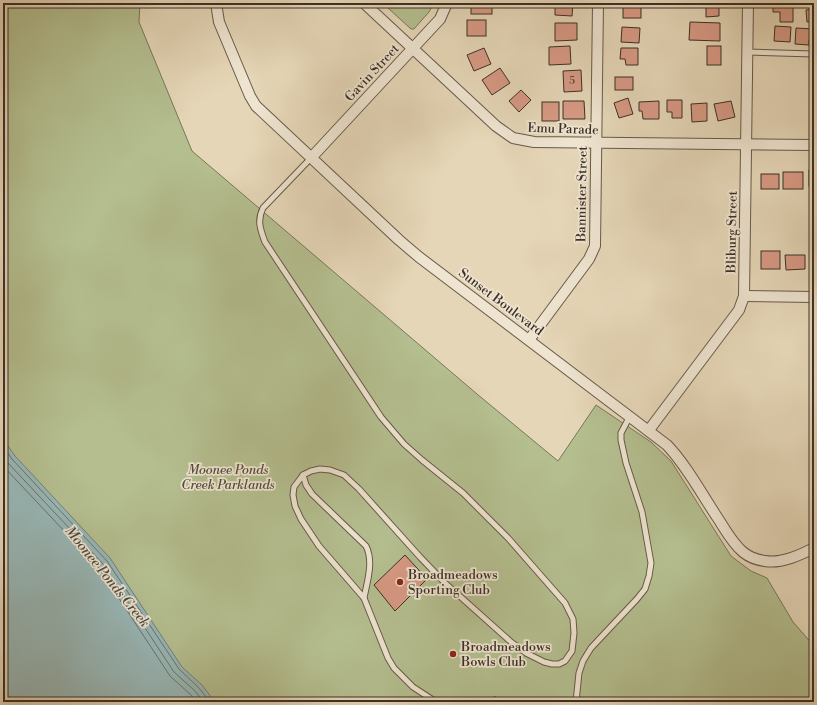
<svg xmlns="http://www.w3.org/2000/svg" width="817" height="705" font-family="'Libre Bodoni',serif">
  <rect width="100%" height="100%" fill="#e5d6b7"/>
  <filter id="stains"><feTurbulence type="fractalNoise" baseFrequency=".005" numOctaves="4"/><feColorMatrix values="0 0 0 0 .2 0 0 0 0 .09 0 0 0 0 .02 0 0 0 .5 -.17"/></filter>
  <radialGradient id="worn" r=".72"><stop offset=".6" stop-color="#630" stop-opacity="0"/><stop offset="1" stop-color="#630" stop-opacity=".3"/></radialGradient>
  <g fill="#b4be8f" stroke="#78775b">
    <polygon points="3,3 140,3 139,22 192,151 477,394 558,461 596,405 651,442 671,461 731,556 751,571 767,578 793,622 814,646 814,702 3,702"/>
    <polygon points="385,3 434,3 429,12 414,29 411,29 388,8"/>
  </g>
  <polygon fill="#98b7b6" stroke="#73817d" points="3,439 15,456 110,558 182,667 202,685 215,702 3,702"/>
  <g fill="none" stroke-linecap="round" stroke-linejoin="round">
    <g stroke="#6a746e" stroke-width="1">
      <polyline points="3,446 12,459 107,561 179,669 199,688 210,702"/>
      <polyline points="3,455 8,463 103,564 174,672 195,691 204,702"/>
      <polyline points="3,466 99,568 170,676 191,695 196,702"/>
    </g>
  </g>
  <g fill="#d79984" stroke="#3c3027">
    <rect x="471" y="3" width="21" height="11"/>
    <polygon points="555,3 573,3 572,16 555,15"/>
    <rect x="623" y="3" width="18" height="15"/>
    <polygon points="706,3 723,3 723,7 719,7 719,16 706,17"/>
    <polygon points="773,3 793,3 793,22 780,22 780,12 773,12"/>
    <polygon points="811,3 814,3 814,21 807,22 806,10 812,9"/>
    <rect x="467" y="20" width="19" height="16"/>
    <polygon points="690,22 720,23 720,41 689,40"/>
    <polygon points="555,23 577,23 577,40 555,41"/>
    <polygon points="775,26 791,27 790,42 774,41"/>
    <polygon points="622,27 640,28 639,43 621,42"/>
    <polygon points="796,28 813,29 812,40 809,40 809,45 795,44"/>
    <polygon points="570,46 571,64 549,65 549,47"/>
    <rect x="707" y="46" width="14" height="19"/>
    <polygon points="484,48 491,64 474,71 467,55"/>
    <polygon points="621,48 638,48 638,65 626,65 625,59 620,59"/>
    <polygon points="500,68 510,83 492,95 482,80"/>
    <polygon points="581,70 582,91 564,92 563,71"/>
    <rect x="615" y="77" width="18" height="13"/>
    <polygon points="521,90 531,100 519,112 509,101"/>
    <polygon points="628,98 633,114 619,118 614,103"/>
    <polygon points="667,100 682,100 682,118 672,118 672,112 667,112"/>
    <polygon points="563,101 584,101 585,119 563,119"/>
    <polygon points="659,101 659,119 643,119 642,111 639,111 639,102"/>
    <polygon points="731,101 735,117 718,121 714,104"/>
    <rect x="542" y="102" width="17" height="19"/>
    <polygon points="707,103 707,121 692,122 691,104"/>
    <rect x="809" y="170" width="5" height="16"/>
    <rect x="783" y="172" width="20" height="17"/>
    <rect x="761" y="174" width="18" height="15"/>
    <rect x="811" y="250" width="3" height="19"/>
    <rect x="761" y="251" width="19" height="18"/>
    <polygon points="785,255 805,255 805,269 786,270"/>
    <polygon points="405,555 427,579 395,611 374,585"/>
  </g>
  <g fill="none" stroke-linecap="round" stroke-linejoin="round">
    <defs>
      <g id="service">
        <polyline points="748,52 814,54"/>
        <path d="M311,158L263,208C257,220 260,229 265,242L381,417L404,444L422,460L463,493L508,538L565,603L573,619L574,633L572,651L565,661L559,664H552L544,662L526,653L511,642L445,583L420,557L359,489L344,475L330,470L320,469L311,471L303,475L294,487L293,495L295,506L301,519L319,546L364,598L388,658L394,668L413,687L436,702"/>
        <path d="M303,475L306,485L312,494L366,546C374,562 367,582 364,598"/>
        <polyline points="493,702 495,700"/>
        <polyline points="576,702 579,673 583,661 591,648 637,599 645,589 649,576 651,563 642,512 626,463 621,440 621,433 630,416"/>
      </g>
      <g id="minor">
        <path d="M216,3L219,22L250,96L256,106L399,240L419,257L667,445C687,466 701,493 717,517C725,529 732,543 743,552C749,557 757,560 765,561C781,564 800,555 814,548"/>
        <polyline points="364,3 496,126 513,138 534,142 814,145"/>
        <polyline points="311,158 440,19 447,3"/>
        <polyline points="744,296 814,297"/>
        <polyline points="529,340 589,259 595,246 598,3"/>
        <polyline points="649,430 739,310 744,296 748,3"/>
      </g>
    </defs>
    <use href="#service" stroke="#665a4b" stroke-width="7"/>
    <use href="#minor" stroke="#665a4b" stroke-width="12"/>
    <use href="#service" stroke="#eee4d0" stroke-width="5"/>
    <use href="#minor" stroke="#eee4d0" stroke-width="10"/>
  </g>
  <g fill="#8f2418" stroke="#eee4d0" stroke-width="1.5">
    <circle cx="400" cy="582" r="4"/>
    <circle cx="453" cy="654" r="4"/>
  </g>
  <g text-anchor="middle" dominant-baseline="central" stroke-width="3.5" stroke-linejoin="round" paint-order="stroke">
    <g font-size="11" fill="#634a3e">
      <text x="572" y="81">5</text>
    </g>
    <g font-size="13" fill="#3c3027" stroke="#eee4d0">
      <text transform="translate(372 73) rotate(-47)">Gavin Street</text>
      <text transform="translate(563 129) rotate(2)">Emu Parade</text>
      <text transform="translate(582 194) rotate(-89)">Bannister Street</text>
      <text transform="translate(732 232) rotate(-89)">Bliburg Street</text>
      <text transform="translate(501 302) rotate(37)">Sunset Boulevard</text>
    </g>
    <g font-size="13" font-style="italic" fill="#544c3c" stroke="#eee4d0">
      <text x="228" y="470">Moonee Ponds<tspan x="228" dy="15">Creek Parklands</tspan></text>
    </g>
    <g font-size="13" fill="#3c3027" stroke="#eee4d0" text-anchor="start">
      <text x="408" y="575">Broadmeadows<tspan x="408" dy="15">Sporting Club</tspan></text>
      <text x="461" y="647">Broadmeadows<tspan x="461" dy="15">Bowls Club</tspan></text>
    </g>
    <g font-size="14" font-style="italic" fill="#4e4b44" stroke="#eee4d0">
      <text transform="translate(107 577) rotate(51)">Moonee Ponds Creek</text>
    </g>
  </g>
  <rect width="817" height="705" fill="none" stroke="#e5d6b7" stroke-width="16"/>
  <rect x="4" y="4" width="809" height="697" fill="none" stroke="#3c3027" stroke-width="2"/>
  <rect x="8" y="8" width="801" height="689" fill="none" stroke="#3c3027"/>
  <rect width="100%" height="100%" filter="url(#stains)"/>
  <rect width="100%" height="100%" fill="url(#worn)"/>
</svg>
